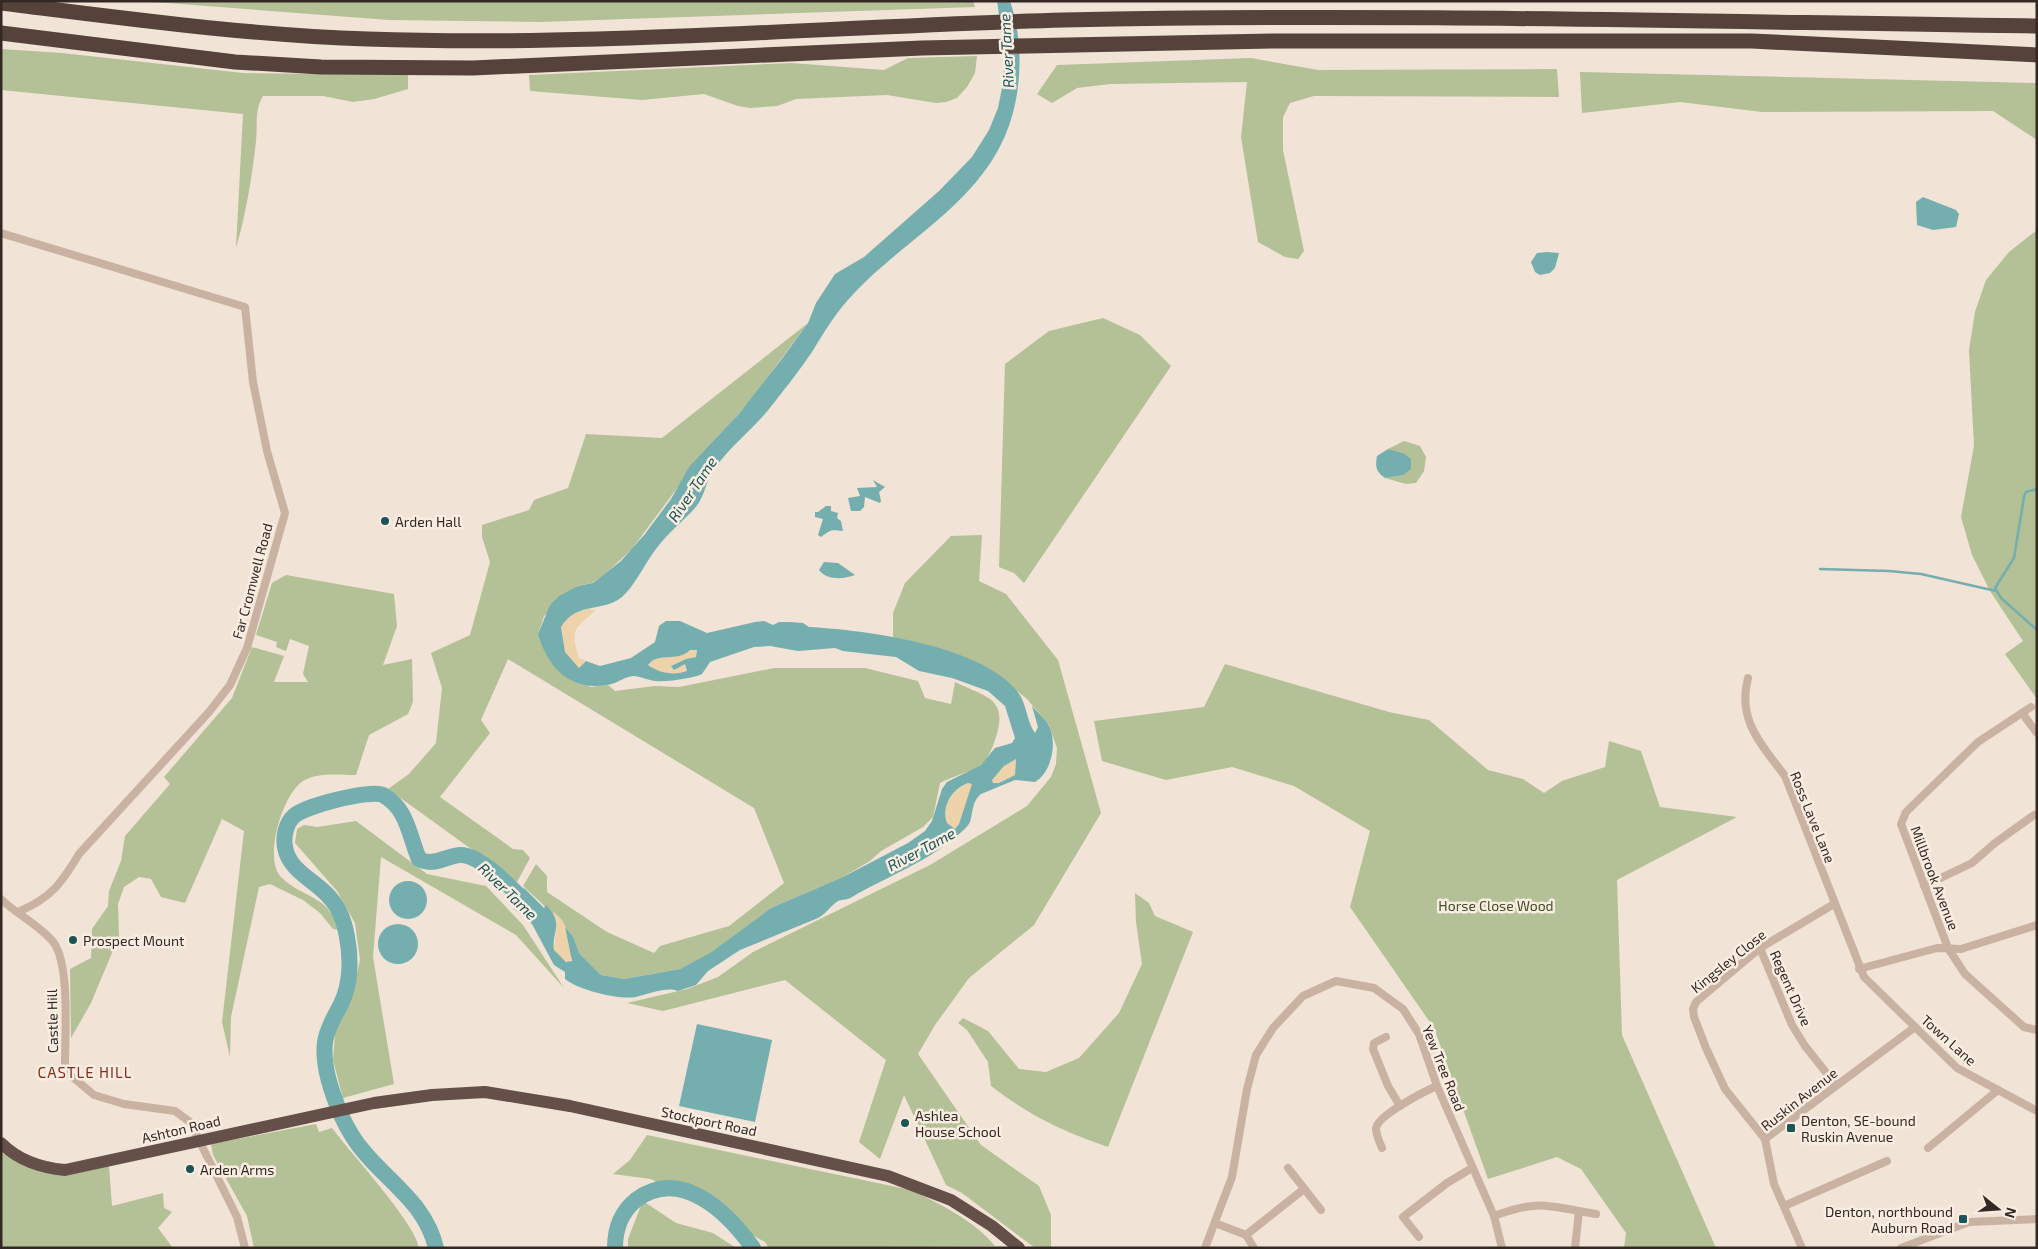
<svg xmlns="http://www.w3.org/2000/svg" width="2038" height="1249" font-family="'Exo 2',sans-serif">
  <rect width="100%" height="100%" fill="#f1e3d6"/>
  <g fill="#b4c096">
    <polygon points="141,1 973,1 975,7 540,22 389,20"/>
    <path d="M1,49L62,53L243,73L408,75V89L374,99L353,102L323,96H263C254,111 258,124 256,141C252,177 246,214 236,248L243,114L1,90Z"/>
    <polygon points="977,56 975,73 967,87 957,98 946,102 936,103 887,95 796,99 777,106 750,108 738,106 704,94 642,100 530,91 529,75 791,63 884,70 908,58"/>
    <polygon points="1251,58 1318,70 1557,69 1559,97 1314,96 1290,103 1283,117 1283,150 1304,251 1298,259 1285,257 1258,242 1241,137 1247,82 1110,84 1077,88 1052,103 1037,94 1057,65"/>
    <polygon points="1580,72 2037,83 2037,140 1993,111 1762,112 1680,102 1582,113"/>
    <polygon points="2037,230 2037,699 2005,654 2023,641 1990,591 1972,555 1961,517 1974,446 1969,350 1975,312 1986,280 2009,252"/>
    <polygon points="1103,318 1140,335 1171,366 1024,583 1014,573 999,567 1005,364 1049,331"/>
    <path d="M808,323L752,398L680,484L632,549L605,574L592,583L577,586L544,616L538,634L590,687L608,685L615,691L655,686L679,687L774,668H865L918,681L925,698L951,704L955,682C988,698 1009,698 995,740C992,749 987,761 979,766C967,773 953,776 940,783L933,817L923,827L881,851L870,861L843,877L771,908L709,954L680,969L624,979L601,975L579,953L564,924L523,886L536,864L547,876V892L607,932L654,953L660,946L729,926L784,883L754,808L508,659L481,720L490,733L440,797L513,849L523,850L530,858L517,882L388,789L409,774L436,743L442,688L431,653L470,635L490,562L482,537V525L529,510L534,500L568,488L586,434L662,438Z"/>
    <polygon points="1404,441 1420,446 1426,457 1424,471 1416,483 1406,484 1385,478 1403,475 1403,453 1388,449"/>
    <polygon points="982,535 979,581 1006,594 1058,660 1101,813 1034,925 969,978 935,1025 918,1054 981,1145 1039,1186 1051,1215 1051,1248 1035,1248 962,1193 946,1185 904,1095 880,1159 859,1142 886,1060 785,980 663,1011 627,1003 687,989 718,977 753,952 930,865 1027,806 1051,777 1056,764 1057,748 1049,725 1027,699 1000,677 921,644 893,637 893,613 905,583 951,536"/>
    <path d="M286,575L394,594L397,626L383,665L412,659L413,702L408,714L369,735L356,775C339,775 318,772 303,781C283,793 262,860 282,878C304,899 328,894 339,930L333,929L320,913L303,900L270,884L259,887L231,1017L230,1057L222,1022L244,831L222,819L185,903L161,897L151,879L139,877L124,887L118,904L119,936L91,1003L71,1038L70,969L91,958L92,929L108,906L109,891L121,861L125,836L170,784L164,777L232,698L252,647L284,656L274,682H308L303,674L309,646L290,639L286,651L276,647L277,642L256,635L272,583Z"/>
    <polygon points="1225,664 1389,712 1429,720 1488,770 1523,779 1544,793 1562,781 1605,767 1609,741 1641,751 1660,807 1737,817 1617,880 1622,1035 1716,1248 1624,1248 1626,1233 1581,1169 1557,1157 1488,1179 1434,1028 1350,907 1370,831 1294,786 1232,767 1166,780 1102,761 1094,721 1204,707"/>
    <polygon points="356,821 427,874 486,886 523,925 564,988 516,935 381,857 373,957 394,1084 343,1098 333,1060 335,1034 351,999 360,960 355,923 337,891 295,843 297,829 304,825 317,827"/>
    <path d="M1135,893L1149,903L1155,916L1193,932L1108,1147C1060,1130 1032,1117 991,1086L988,1062L967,1030L958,1023L963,1018L988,1031L1019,1069L1046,1072L1079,1058L1119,1013L1142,964L1136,922Z"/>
    <path d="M316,1124L319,1132L332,1128C351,1154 415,1222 419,1248H254L247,1216L213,1155L211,1144Z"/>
    <path d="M647,1135L911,1190C940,1204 975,1221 995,1246L769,1248L765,1242L651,1179L613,1174L630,1160Z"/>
    <path d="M1,1152C43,1181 61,1177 109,1166L112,1206L163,1193L164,1208L172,1212L158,1228L173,1248H1Z"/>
    <polygon points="642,1203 646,1203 676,1223 713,1233 736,1248 628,1248 628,1239"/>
  </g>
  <g fill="#eed3aa">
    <path d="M588,609L596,610C574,630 570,628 579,658L586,661L579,668L565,652L561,627L571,614Z"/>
    <path d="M690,650H697L696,657L686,659L671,666L674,669L685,664L687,671C674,676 658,673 648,665C659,651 678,662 690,650Z"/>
    <polygon points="1016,758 1015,775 999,783 993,784 992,780 1004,766"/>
    <polygon points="968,783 972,784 959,824 955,829 947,823 945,806 954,792"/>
    <polygon points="553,911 563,921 572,951 570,963 562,959 554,950 556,932"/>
  </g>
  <g fill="#74aeae" fill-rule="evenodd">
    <path d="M997,1H1010C1026,48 1022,109 997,152C962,214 893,248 847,301C833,317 823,334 812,352C800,370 786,387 773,404C756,427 732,444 715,468C706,479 705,497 695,508C683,521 667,534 656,549C645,563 638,580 626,593C606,615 578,599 561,627L565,652L579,668L586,661L600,666L631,658L655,642L659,626L666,621H680L707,633L755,622L764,621L773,625L779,622H790L803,623L809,627C865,630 980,645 1017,691C1027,703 1026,720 1035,733L1038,727L1032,706C1037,712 1044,718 1048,724C1058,741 1052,772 1035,782L1015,780L981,794C972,801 973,812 970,822C967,828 959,834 954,838C923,864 886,877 852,897C848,900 843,899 838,901C830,906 826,914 818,918L740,950L708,971L696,985L678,991C670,986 646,994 636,997C619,1000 578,990 565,979V972L554,965L532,924L513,908L524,888L544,908L546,905C565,924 551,932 554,950L566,962L572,961L565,927L573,937L579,953L601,975L624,979L680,969L710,953L771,908L843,877L908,843L925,831L932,821L942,789L947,782L981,765L995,748L1012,743L1015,738L1005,706L988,691L952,678L919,671L896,657L843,651L835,648L798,651L770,646L754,647L710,662L702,674L697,676C684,679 669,682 655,681C647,680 640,676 633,676C623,677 617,684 607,685C570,691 548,668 538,634L550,605L559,596L578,586L593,583L621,561L645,534L671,499L689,467L738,415L781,360L808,323L816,303L835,274L864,257L939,191L972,157L989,130L998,108L1002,88L1005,57ZM690,650H697L696,657L686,659L671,666L674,670L685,664L687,671C674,676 659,673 648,665C659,651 677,663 690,650ZM1016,759L1015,775L999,783H993L992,780L1004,766ZM968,783L972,784L959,824L955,829L947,823C941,806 952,789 968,783Z"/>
    <polygon points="1923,197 1956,210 1959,214 1956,227 1933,230 1917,225 1916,202"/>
    <polygon points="1547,252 1559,253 1555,268 1550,273 1540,275 1535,272 1531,262 1537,253"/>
    <path d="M1388,449L1403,453L1411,459V469L1403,475L1385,478C1376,472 1375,467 1377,456Z"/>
    <polygon points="873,480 885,487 879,492 881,501 880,503 865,497 864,507 860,511 851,511 848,498 860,496 857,488 877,487"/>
    <path d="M826,506H831V511L838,513L837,518L841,521L843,531C831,530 832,529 821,537L818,535L823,519L815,517V512H818Z"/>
    <path d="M824,562L838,563L855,575C844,579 827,581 819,570Z"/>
    <circle cx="408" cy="900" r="19"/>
    <circle cx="398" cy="944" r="20"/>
    <polygon points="697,1024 772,1040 755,1122 679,1106"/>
  </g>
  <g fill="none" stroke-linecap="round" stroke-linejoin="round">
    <g stroke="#74aeae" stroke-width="2.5">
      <polyline points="2037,489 2026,492 2024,497 2014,558 1995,588 2001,598 2037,630"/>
      <polyline points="1820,569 1889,571 1921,574 1996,591"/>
    </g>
    <g stroke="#74aeae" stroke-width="16">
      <path d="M436,1248C426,1205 392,1185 365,1153C355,1142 347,1128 341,1115C332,1093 322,1066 325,1042C327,1028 335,1016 341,1004C351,984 351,958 347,937C345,925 340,909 331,899C317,881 289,872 285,847C283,837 286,823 294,816C304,806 371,789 383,795C408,809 409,836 419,859C434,867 445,856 460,855C482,854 519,896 534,911"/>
      <path d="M615,1248C615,1229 621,1212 636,1200C681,1166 728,1213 753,1248"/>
    </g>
    <g stroke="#c9b2a2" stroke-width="8">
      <path d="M1,233L245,307L253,382L267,451L285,513L247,648L230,685L209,712L79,854C61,884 51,898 18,912"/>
      <path d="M1748,678C1737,720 1761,744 1785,776L1864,977L1957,1068L2037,1111"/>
      <polyline points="2031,707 1978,742 1906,812 1901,824 1948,948 1965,974 2024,1027 2037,1030"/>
      <polyline points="2022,713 2037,733"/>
      <polyline points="1924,886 1972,863 1995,843 2034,815"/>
      <path d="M1,899C17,915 40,925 54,943C70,966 65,1035 65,1064L69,1074L94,1095L124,1104L175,1111L190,1122L237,1217L245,1248"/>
      <polyline points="1760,948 1792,1025 1805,1046 1836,1085"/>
      <polyline points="1859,969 1937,948 1961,949 2037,925"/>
      <polyline points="1386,1037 1374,1043 1373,1049 1388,1086 1400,1106"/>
      <polyline points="1765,1139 1725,1089 1706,1048 1694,1017 1693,1009 1696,1002 1703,996 1760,948 1834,904"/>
      <path d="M1382,1148C1380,1143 1376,1135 1376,1129C1376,1116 1425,1091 1437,1086"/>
      <polyline points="1928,1148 1998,1090"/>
      <polyline points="1288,1168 1321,1210"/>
      <polyline points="1784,1206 1887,1161"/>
      <polyline points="1579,1211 1596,1214"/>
      <path d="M1494,1216C1531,1202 1541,1204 1579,1211L1575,1248"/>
      <polyline points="1215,1223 1246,1235 1304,1189"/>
      <polyline points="1246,1235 1254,1248"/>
      <polyline points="1419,1237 1403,1217 1447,1183 1472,1168"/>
      <polyline points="1205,1248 1232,1177 1247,1089 1256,1055 1273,1028 1303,996 1336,981 1374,988 1403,1009 1419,1034 1437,1086 1494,1216 1502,1248"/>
      <polyline points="1802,1248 1774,1184 1765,1139 1915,1027"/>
      <polyline points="1901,1248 1969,1222 2037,1219"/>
    </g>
    <path stroke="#645048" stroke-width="12" d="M1,1143C19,1161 41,1168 65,1170L374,1103L432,1095L485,1092L570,1106L888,1176L951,1200L992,1226L1019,1248"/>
    <g stroke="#54423b" stroke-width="15">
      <path d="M1,3C123,18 245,35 368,39C600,47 832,26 1064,20C1388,13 1713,22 2037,26"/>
      <polyline points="1,33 235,62 321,67 473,68 922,48 1273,41 1752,41 2037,55"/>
    </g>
  </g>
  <g fill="#1a5455" stroke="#f9ede2" stroke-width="2">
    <circle cx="385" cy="521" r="5"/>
    <circle cx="73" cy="940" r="5"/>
    <circle cx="905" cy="1123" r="5"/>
    <rect x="1786" y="1123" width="10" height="10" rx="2.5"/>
    <circle cx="190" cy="1169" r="5"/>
    <rect x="1958" y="1214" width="10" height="10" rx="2.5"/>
  </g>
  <g text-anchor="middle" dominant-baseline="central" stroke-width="5" stroke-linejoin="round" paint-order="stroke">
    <g font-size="14" fill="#332824" stroke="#f9ede2" text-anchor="start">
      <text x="395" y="521">Arden Hall</text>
      <text x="83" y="940">Prospect Mount</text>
      <text x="915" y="1115">Ashlea<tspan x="915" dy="16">House School</tspan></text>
      <text x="1801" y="1120">Denton, SE-bound<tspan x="1801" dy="16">Ruskin Avenue</tspan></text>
      <text x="200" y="1169">Arden Arms</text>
      <text x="1953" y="1211" text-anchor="end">Denton, northbound<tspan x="1953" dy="16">Auburn Road</tspan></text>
    </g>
    <g font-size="14" fill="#332824" stroke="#f9ede2">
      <text transform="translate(252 581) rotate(-75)">Far Cromwell Road</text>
      <text transform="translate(1813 817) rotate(68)">Ross Lave Lane</text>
      <text transform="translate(1935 878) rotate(69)">Millbrook Avenue</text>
      <text transform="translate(1728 961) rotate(-39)">Kingsley Close</text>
      <text transform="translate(1791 988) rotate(66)">Regent Drive</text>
      <text transform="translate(52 1021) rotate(-91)">Castle Hill</text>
      <text transform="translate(1949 1040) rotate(42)">Town Lane</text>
      <text transform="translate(1444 1068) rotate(68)">Yew Tree Road</text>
      <text transform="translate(1799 1099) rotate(-38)">Ruskin Avenue</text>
      <text transform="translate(709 1121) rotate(12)">Stockport Road</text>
      <text transform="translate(181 1129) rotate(-13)">Ashton Road</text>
    </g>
    <g font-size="14" fill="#445128" stroke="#f9ede2">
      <text x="1496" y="905">Horse Close Wood</text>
    </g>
    <g font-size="15" font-style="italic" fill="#1a5455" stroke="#f9ede2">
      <text transform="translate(1006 51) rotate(-93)">River Tame</text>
      <text transform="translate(692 489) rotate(-56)">River Tame</text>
      <text transform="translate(921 849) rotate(-28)">River Tame</text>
      <text transform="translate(508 891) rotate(44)">River Tame</text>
    </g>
    <g font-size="15" letter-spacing="1" fill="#832f1c" stroke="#f9ede2">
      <text x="85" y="1072">CASTLE HILL</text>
    </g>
  </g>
  <rect width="2038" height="1249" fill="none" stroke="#332824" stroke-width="5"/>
  <g transform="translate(1998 1209) rotate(107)" stroke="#f9ede2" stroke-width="4" paint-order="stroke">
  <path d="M0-4L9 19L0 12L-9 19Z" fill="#332824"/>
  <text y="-8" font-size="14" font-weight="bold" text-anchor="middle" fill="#332824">N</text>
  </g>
</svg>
